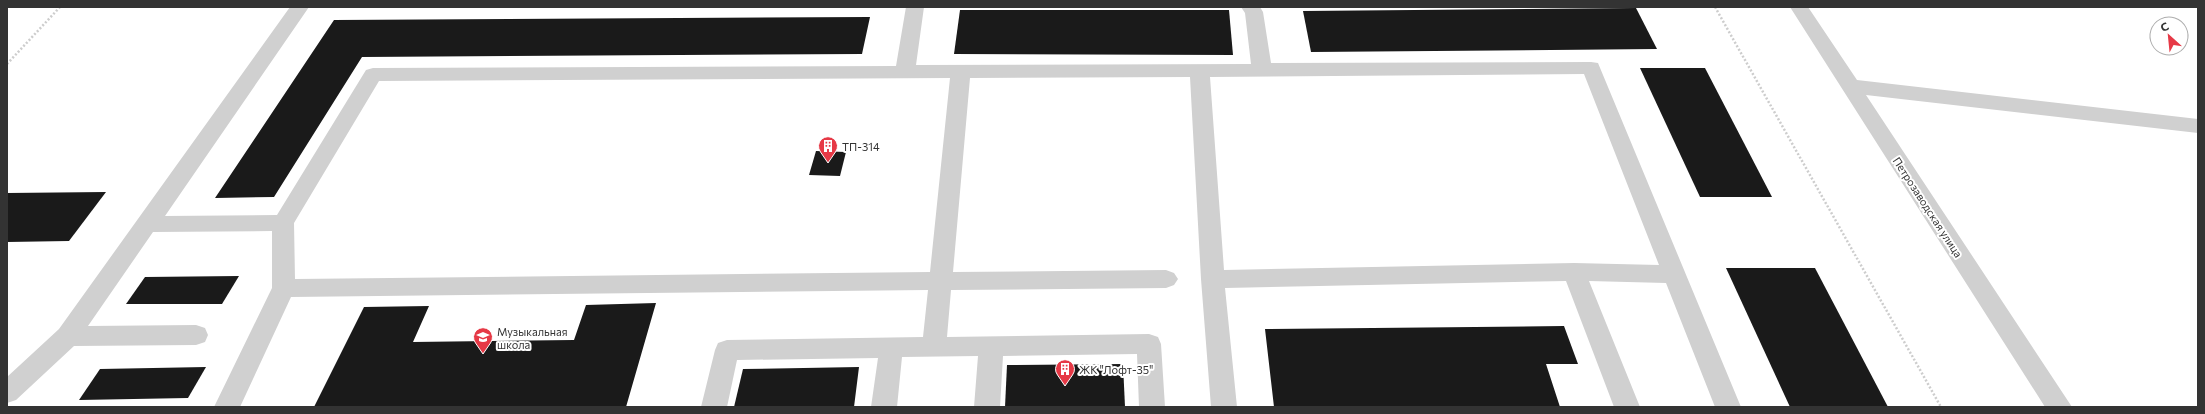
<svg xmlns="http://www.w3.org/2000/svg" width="2205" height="414" font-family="Commissioner,sans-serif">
  <rect width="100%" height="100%" fill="#fff"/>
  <g fill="#1a1a1a">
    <polygon points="1636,8 1657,49 1311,52 1303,11"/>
    <polygon points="960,10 1229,10 1233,55 954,54"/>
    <polygon points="870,17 862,54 362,57 274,197 215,198 334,20"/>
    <polygon points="1640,68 1705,68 1772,197 1700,197"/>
    <polygon points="816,151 846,152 840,176 809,175"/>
    <polygon points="106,192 69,241 7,242 7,193"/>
    <polygon points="1726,268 1815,268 1888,407 1790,407"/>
    <polygon points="239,276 222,304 126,304 145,277"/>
    <polygon points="656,303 626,407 314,407 364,307 429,306 413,342 574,340 586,305"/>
    <polygon points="1564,326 1578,364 1546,364 1560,407 1274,407 1265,329"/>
    <polygon points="1123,364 1125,407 1005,407 1007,365"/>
    <polygon points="206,367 188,398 79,400 100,369"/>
    <polygon points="859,367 854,407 734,407 743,369"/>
  </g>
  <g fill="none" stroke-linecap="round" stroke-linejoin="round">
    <g stroke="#cdcdcd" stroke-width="2.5" stroke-dasharray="2 2" stroke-linecap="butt">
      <polyline points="1715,7 1941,407"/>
      <polyline points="7,64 60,7"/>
    </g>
    <g fill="#d0d0d0" fill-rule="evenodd">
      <path d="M290,7H309L165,216L277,215L366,70L373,68L896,66L906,7H924L916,65L1251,64L1245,13L1241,7H1260L1263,12L1271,63L1591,62L1598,63L1741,407H1715L1666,283L1589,281L1640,407H1614L1566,281L1225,288L1237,407H1211L1201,279L1190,77L970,78L953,272L1166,270L1174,273L1178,279L1174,285L1166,288L951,290L947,337L1149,334L1158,337L1161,344L1165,407H1139L1137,354L1003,356L1000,407H974L978,356L902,357L897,407H871L878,358L737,360L727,407H701L715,350L718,343L727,340L923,337L928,290L291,297L240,407H214L272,288V231L153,232L88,326L196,325L205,328L208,335L205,342L196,345L74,346L16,400L7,403V377L59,329ZM1584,74L1659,265L1574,263L1224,270L1210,77ZM950,78L930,272L295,279L294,223L379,81Z"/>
      <polygon points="1790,7 1808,7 1857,80 2198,119 2198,133 1866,95 2072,407 2045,407"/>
    </g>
  </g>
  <defs>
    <symbol id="building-pin" viewBox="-11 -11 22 30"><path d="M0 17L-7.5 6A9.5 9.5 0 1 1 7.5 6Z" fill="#e63946" stroke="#fff"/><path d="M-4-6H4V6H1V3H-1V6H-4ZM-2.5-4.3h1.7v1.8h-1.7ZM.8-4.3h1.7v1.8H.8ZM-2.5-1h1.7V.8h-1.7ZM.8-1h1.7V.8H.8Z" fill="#fff"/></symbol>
    <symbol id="school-pin" viewBox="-11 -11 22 30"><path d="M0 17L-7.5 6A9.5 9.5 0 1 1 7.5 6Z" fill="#e63946" stroke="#fff"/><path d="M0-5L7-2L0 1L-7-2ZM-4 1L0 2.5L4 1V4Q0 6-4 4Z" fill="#fff"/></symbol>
  </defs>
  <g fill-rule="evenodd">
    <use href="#building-pin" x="817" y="135" width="22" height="30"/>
    <use href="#school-pin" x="472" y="326" width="22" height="30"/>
    <use href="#building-pin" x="1054" y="358" width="22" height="30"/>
  </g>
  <g text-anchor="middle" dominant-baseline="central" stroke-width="4" stroke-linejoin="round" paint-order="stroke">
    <g font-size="11" fill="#333" stroke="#fff" text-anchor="start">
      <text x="842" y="146">ТП-314</text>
      <text x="497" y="331">Музыкальная<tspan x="497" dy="13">школа</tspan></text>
      <text x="1079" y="369">ЖК "Лофт-35"</text>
    </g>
    <g font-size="11" fill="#333" stroke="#fff">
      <text transform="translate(1928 207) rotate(57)">Петрозаводская улица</text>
    </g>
  </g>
  <rect width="2205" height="414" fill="none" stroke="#333333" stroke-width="16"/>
  <g transform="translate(2169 36) rotate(333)"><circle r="19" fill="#ffffff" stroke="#adadad"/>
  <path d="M0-3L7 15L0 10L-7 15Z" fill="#e63946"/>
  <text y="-6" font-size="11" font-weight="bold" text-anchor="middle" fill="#333333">С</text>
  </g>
</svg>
